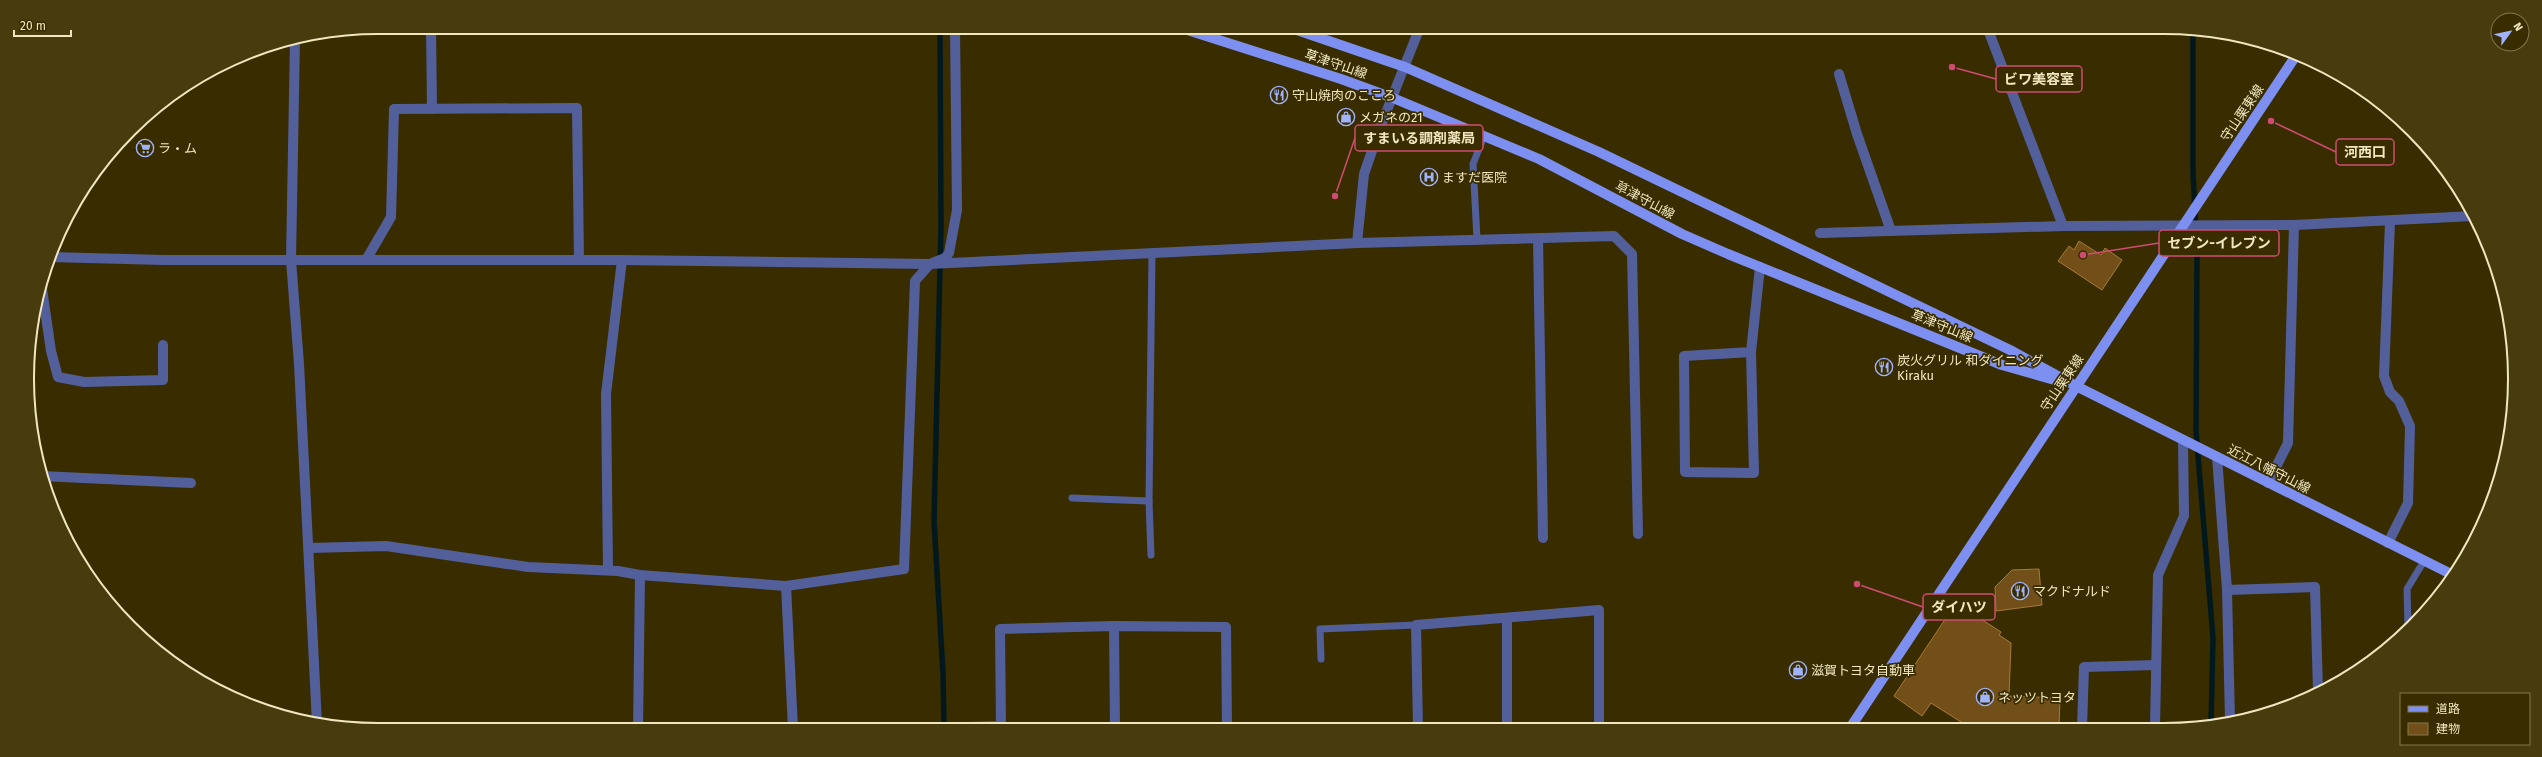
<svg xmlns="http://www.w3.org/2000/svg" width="2542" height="757" font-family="'Fira Sans','Noto Sans JP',sans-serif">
  <rect width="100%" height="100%" fill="#392d00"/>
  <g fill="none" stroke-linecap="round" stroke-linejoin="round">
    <g stroke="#02181d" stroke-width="5.5">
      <polyline points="940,27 941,226 934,521 943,673 944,729"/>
      <polyline points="2193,30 2193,173 2197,256 2196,431 2213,638 2211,726"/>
    </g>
  </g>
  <g fill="#724f19" stroke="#a97934">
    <polygon points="2079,241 2101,255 2105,248 2122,260 2102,290 2058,261 2069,246 2074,250"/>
    <polygon points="2039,569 2042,605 1996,611 1995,587 2012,570"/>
    <polygon points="1956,603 2001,632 1999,635 2011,643 2009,696 2060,698 2059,727 1969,727 1931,703 1922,716 1894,696"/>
  </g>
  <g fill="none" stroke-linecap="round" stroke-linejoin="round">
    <g stroke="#535f9b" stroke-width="7">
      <polyline points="1477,239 1473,164 1484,136"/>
      <polyline points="1072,498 1149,501"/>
      <polyline points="1151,555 1149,501 1152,253"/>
      <polyline points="2408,627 2407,589 2424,561"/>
      <polyline points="1321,659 1320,629 1416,625"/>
    </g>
    <g stroke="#535f9b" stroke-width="10">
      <polyline points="431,27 432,109"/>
      <polyline points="1987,27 2063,226"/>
      <polyline points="295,38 291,260 299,364 317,724"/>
      <polyline points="1839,74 1857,134 1891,231"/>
      <polyline points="1820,233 2063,226 2294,225 2473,216"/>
      <polyline points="1538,239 1543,538"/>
      <polyline points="1357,243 1364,174 1380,128 1420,27"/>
      <polyline points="50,257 164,260 622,260 930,264 1357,243 1614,236 1632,254 1638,534"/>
      <polyline points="366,260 391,217 394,109 577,108 579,260"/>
      <polyline points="41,282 51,351 58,377 84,382 163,380 163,345"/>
      <polyline points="1751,352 1684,356 1685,472 1754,473 1751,352 1760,267"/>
      <polyline points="2217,457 2227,590 2315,587 2318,691"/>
      <polyline points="41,476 191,483"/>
      <polyline points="2268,483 2288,443 2294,225"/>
      <polyline points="2388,543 2408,503 2410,426 2399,401 2390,392 2384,376 2390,222"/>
      <polyline points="309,548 386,546 528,567 618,571 640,575 786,586 904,569 915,281 930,264 945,258 949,253 957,210 955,27"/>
      <polyline points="608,570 606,394 622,260"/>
      <polyline points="786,586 793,729"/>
      <polyline points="2227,590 2230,721"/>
      <polyline points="1114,626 1115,729"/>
      <polyline points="2082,727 2084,667 2156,665"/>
      <polyline points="2155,727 2158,575 2184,516 2183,440"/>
      <polyline points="1418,728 1416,625 1599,610 1599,728"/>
      <polyline points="1507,728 1507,618"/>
      <polyline points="899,729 1001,726"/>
      <polyline points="1001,729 1000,629 1114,626 1226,627 1227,729"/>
      <polyline points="638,730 640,575"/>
    </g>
    <g stroke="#7d8ff1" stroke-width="10">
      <polyline points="1178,27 1341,79 1393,98 1539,159 1682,234 1728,254 2002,365 2058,381"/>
      <polyline points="1288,27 1405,67 1599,152 2010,350 2076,386 2451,574"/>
      <polyline points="1850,728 2297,54"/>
    </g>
  </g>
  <defs>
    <symbol id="restaurant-ring" viewBox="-11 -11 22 22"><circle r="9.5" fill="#392d00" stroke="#a1b2fd" stroke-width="1.5"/><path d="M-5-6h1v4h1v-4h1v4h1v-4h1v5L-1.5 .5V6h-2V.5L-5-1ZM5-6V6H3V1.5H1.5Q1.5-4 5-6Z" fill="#a1b2fd"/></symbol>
    <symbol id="shop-ring" viewBox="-11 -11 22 22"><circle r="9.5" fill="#392d00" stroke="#a1b2fd" stroke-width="1.5"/><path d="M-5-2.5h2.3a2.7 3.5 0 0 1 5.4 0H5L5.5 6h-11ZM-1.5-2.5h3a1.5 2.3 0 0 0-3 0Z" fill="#a1b2fd"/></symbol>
    <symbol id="supermarket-ring" viewBox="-11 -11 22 22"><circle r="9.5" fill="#392d00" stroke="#a1b2fd" stroke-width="1.5"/><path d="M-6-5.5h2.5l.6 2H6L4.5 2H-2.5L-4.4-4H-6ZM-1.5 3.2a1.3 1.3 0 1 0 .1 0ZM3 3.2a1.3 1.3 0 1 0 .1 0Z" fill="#a1b2fd"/></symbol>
    <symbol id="hospital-ring" viewBox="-11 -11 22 22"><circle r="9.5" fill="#392d00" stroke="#a1b2fd" stroke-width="1.5"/><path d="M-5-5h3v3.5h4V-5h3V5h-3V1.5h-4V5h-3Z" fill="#a1b2fd"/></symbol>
  </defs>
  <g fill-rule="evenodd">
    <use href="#restaurant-ring" x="1269" y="85" width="20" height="20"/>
    <use href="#shop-ring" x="1336" y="107" width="20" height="20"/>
    <use href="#supermarket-ring" x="135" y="138" width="20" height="20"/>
    <use href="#hospital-ring" x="1419" y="167" width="20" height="20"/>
    <use href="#restaurant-ring" x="1874" y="357" width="20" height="20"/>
    <use href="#restaurant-ring" x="2010" y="581" width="20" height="20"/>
    <use href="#shop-ring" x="1788" y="660" width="20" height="20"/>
    <use href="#shop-ring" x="1975" y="687" width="20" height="20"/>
  </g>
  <g text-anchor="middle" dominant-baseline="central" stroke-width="3.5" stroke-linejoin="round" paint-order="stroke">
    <g font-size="13" fill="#f1e6c0" stroke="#392d00">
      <text transform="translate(1336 64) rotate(19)">草津守山線</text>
      <text transform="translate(2242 113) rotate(-56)">守山栗東線</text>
      <text transform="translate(1645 200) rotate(28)">草津守山線</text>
      <text transform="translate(1942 326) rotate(22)">草津守山線</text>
      <text transform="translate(2062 383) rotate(-56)">守山栗東線</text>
      <text transform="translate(2269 469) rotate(27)">近江八幡守山線</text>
    </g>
    <g font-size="13" fill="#f1e6c0" stroke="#392d00" text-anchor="start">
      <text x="1292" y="95">守山焼肉のこころ</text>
      <text x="1359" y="117">メガネの21</text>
      <text x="158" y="148">ラ・ム</text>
      <text x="1442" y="177">ますだ医院</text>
      <text x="1897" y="360">炭火グリル 和ダイニング<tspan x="1897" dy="15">Kiraku</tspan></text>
      <text x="2033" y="591">マクドナルド</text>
      <text x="1811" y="670">滋賀トヨタ自動車</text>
      <text x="1998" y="697">ネッツトヨタ</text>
    </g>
  </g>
  <path d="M0 0H2542V757H0ZM378 34H2164A344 344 0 0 1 2508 378V379A344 344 0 0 1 2164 723H378A344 344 0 0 1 34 379V378A344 344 0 0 1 378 34Z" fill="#483c0f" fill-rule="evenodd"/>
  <path fill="none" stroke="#f1e6c0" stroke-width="2" d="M378 34H2164A344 344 0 0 1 2508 378V379A344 344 0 0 1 2164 723H378A344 344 0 0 1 34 379V378A344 344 0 0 1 378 34Z"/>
  <path fill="none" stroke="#ce4c74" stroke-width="1.5" d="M1952 67L1996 79M1335 196L1355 138M2271 121L2336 152M2083 255L2159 243M1857 584L1923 607"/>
  <g fill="#ce4c74" stroke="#392d00" stroke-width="1.5">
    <circle cx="1952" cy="67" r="4"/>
    <circle cx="1335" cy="196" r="4"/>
    <circle cx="2271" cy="121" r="4"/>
    <circle cx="2083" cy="255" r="4"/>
    <circle cx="1857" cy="584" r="4"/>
  </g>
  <g fill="#392d00" stroke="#ce4c74" stroke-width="1.5">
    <rect x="1996" y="66" width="86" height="26" rx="4"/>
    <rect x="1355" y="125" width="128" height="26" rx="4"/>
    <rect x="2336" y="139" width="58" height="26" rx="4"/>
    <rect x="2159" y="230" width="120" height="26" rx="4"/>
    <rect x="1923" y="594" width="72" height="26" rx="4"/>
  </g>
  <g font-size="14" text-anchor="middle" font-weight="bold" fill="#f1e6c0">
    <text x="2039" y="84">ビワ美容室</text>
    <text x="1419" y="143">すまいる調剤薬局</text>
    <text x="2365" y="157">河西口</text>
    <text x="2219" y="248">セブン-イレブン</text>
    <text x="1959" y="612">ダイハツ</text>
  </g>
  <rect x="2400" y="693" width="130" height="52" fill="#392d00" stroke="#83774d"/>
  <rect x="2408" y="706" width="20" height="6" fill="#7d8ff1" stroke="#83774d"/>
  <text x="2436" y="713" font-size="12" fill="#f1e6c0">道路</text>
  <rect x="2408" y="723" width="20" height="12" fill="#724f19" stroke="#83774d"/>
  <text x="2436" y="733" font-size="12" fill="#f1e6c0">建物</text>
  <g transform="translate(2510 32) rotate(57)"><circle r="19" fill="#392d00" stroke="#83774d"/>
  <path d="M0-3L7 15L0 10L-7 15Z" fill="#a1b2fd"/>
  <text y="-6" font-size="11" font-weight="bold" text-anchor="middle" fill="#f1e6c0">N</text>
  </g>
  <path d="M14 30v6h57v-6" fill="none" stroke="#f1e6c0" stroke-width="2"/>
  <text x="20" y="30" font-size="12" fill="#f1e6c0" stroke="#392d00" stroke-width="3" paint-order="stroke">20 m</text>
</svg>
